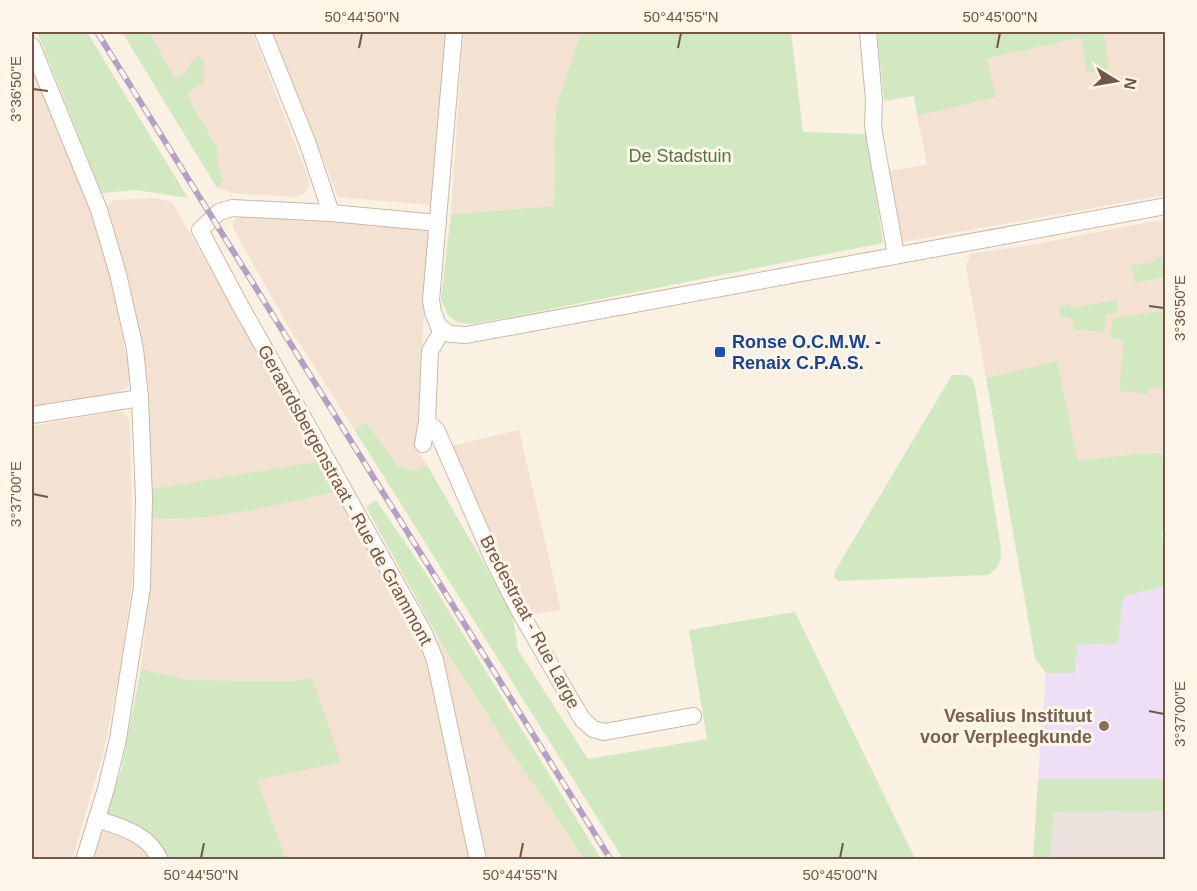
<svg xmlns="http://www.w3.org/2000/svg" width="1197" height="891" font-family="Arial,sans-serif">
  <rect width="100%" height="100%" fill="#fbf1e2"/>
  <g fill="#f3e2d1">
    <polygon points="149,32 252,32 308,177 309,186 305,193 296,197 233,193 217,188 223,181 217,161 217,147 186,94 185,74 175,78"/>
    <polygon points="272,32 446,32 431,205 338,197"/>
    <polygon points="463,32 581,32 556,107 554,206 451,214"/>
    <polygon points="1104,32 1165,32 1165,195 897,243 887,172 927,164 917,116 995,96 987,59 1081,37 1087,72 1109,69"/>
    <polygon points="32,65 89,206 111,279 130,374 128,386 118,394 32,408"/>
    <polygon points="156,198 172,202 320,461 151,489 149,390 142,343 126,271 107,206 114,200"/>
    <polygon points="250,216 273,216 426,229 429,236 416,448 427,465 417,471 398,466 366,422 354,429 287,324 233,228 233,221 240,217"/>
    <polygon points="1165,219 1165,450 1162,453 1135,454 1078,461 1057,361 986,378 966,267 970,254 1030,245"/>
    <polygon points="119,411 126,415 130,422 133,577 120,670 103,754 72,859 32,859 32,426"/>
    <polygon points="519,430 561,610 527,615 451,446"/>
    <polygon points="336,492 418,642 428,669 470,859 286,859 257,780 312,678 292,681 187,680 141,669 147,613 152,518 175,520 238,512"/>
    <polygon points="437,636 502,738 584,859 483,859 453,722"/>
    <polygon points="104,823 125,831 156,860 91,860"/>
  </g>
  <polygon fill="#eae3dd" points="1165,811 1165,859 1050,860 1054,812"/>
  <polygon fill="#eedff7" points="1165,585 1165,779 1038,779 1046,673 1075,673 1077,645 1123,597"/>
  <g fill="#d2e8c1">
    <polygon points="37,32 87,32 188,198 135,190 102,193"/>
    <polygon points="122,32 149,32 175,78 185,74 192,60 199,56 204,62 204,82 186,94 217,147 217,161 223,181 217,188"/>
    <polygon points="581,32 791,32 803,132 867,134 883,243 495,320 472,324 457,322 448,315 441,299 451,214 554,206 556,107"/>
    <polygon points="877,32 1104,32 1109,69 1087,73 1081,37 987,59 996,97 917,116 914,96 884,101"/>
    <polygon points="1165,257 1165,277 1135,283 1132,266 1154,262 1154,259"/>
    <polygon points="1117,300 1118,312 1106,315 1104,332 1074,329 1072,318 1060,316 1059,305 1061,307 1070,304 1071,308"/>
    <polygon points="1165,310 1165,389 1149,387 1148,394 1119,391 1124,339 1110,338 1112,319"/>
    <polygon points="1057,361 1078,461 1135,454 1162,453 1165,472 1165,530 1161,532 1165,548 1165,585 1123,597 1118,643 1077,645 1075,673 1046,673 1035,658 986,378"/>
    <path d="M952,375H966L972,378L975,387L1001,549C1001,562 999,568 988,575L838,581L834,577L835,571Z"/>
    <polygon points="366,422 398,466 417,471 427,465 512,612 518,650 588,759 707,739 689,630 795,612 915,859 623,859 354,429"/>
    <path d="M320,461L336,492C281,503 207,524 152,518L151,489Z"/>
    <polygon points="376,500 425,572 601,859 584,859 502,738 437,636 366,507"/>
    <polygon points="141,669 187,680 292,681 312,678 341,762 257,780 286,859 165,859 162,849 158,841 106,816 121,770"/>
    <polygon points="1038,779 1165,779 1165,811 1054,812 1050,859 1033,859"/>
  </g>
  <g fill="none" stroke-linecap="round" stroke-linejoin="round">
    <defs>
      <g id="minor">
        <polyline points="263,32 308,144 331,213"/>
        <polyline points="454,32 431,300 433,312 439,327 450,334 466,335 1166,206"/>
        <polyline points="868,32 874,100 873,125 875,139 896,255"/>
        <polyline points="32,46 99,210 118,274 135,349 140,398 144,498 142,587 118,739 106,789 84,860"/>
        <polyline points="438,223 331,213 232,208 219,212 200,230 240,305 424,633 435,660 478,860"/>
        <polyline points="32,415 140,398"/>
        <polyline points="427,421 437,431 492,557 520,612 582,719 593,729 604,732 693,716"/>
        <polyline points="423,444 427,421 430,351 443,329"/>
        <path d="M97,819C121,827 149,834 160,860"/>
      </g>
    </defs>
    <use href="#minor" stroke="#ccb8a9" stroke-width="18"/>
    <use href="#minor" stroke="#fff" stroke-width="16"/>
    <defs>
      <polyline id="rail" points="97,32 611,860"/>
    </defs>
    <use href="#rail" stroke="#b3a1c4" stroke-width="6"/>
    <use href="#rail" stroke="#fff5e8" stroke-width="4" stroke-dasharray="11" stroke-linecap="butt"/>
  </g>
  <path fill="none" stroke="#725749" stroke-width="2" d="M359,48L362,33M678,48L681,33M997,48L1000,33M33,89L48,91M1149,306L1164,308M33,494L48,497M1149,711L1164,714M201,858L204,843M520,858L523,843M840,858L843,843"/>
  <rect fill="#1a4fb4" stroke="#fff5e8" stroke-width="2" x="714" y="346" width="12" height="12" rx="3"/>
  <circle fill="#8d6e63" stroke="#fff5e8" stroke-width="2" cx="1104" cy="726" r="6"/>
  <g text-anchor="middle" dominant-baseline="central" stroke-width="6" stroke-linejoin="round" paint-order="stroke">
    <g font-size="18" fill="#537842" stroke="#fff5e8">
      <text x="680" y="156">De Stadstuin</text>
    </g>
    <g font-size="18" font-weight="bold" fill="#164399" stroke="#fff5e8" text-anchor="start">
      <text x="732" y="342">Ronse O.C.M.W. -<tspan x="732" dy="21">Renaix C.P.A.S.</tspan></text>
    </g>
    <g font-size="18" fill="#725749" stroke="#fff5e8">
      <text transform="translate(345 495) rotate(61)">Geraardsbergenstraat - Rue de Grammont</text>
      <text transform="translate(530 622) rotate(62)">Bredestraat - Rue Large</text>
    </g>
    <g font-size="18" font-weight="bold" fill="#785e54" stroke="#fff5e8" text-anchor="end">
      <text x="1092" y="716">Vesalius Instituut<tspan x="1092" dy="21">voor Verpleegkunde</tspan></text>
    </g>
  </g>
  <rect width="1197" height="891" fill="none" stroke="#fff5e8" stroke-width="66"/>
  <g transform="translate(1116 81) rotate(101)" stroke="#fff5e8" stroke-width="4.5" paint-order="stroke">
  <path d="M0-4.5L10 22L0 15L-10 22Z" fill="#725749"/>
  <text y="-9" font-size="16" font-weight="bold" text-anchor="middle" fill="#725749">N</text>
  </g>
  <rect x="33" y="33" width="1131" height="825" fill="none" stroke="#725749" stroke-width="2"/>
  <g font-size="15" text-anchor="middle" fill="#725749">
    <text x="362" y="22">50°44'50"N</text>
    <text x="681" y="22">50°44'55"N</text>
    <text x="1000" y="22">50°45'00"N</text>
    <text transform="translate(16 89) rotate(-90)" y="5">3°36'50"E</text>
    <text transform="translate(1180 308) rotate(-90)" y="5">3°36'50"E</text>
    <text transform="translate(16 494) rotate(-90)" y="5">3°37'00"E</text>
    <text transform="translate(1180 714) rotate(-90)" y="5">3°37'00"E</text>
    <text x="201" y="880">50°44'50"N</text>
    <text x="520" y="880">50°44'55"N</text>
    <text x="840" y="880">50°45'00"N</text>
  </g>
</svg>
